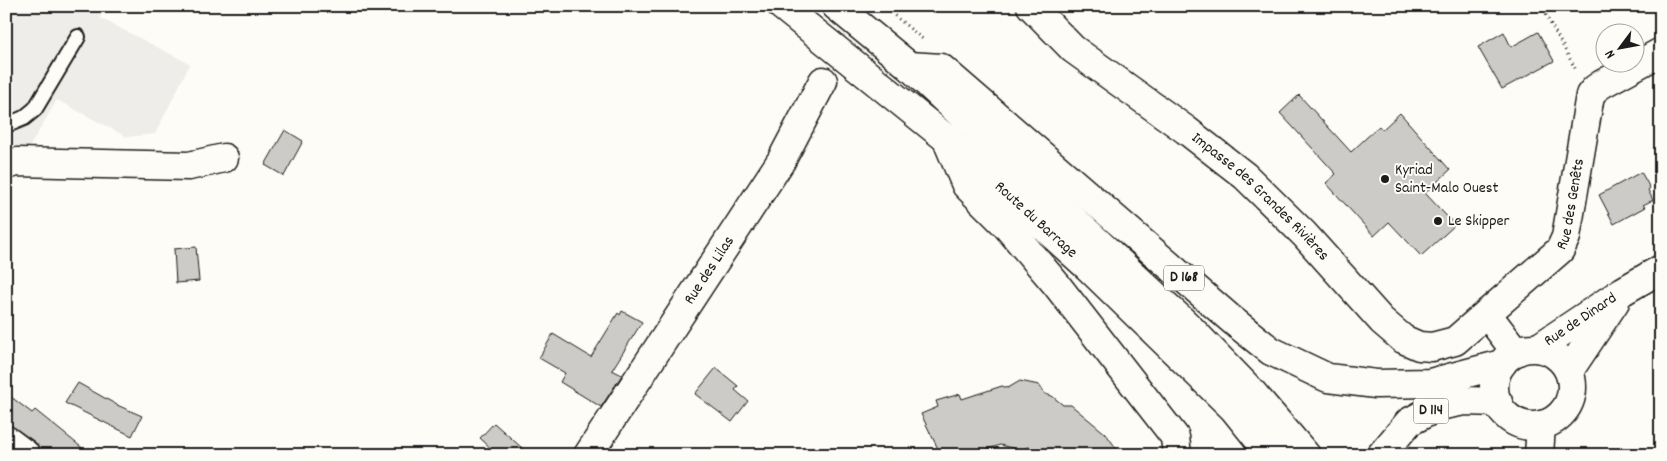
<svg xmlns="http://www.w3.org/2000/svg" width="1667" height="461" font-family="Dekko,sans-serif">
  <rect width="100%" height="100%" fill="#fdfcf7"/>
  <filter id="ink" filterUnits="userSpaceOnUse"><feTurbulence type="fractalNoise" baseFrequency=".02" numOctaves="2"/><feDisplacementMap in="SourceGraphic" scale="10" xChannelSelector="R" yChannelSelector="G"/><feConvolveMatrix kernelMatrix="1 2 1 2 8 2 1 2 1" color-interpolation-filters="sRGB"/></filter>
  <g filter="url(#ink)">
    <polygon fill="#eeede9" points="6,6 105,6 100,18 190,64 155,134 127,137 57,100 26,153 6,147"/>
    <g fill="#cccbc8" stroke="#1c1c1c">
      <polygon points="1504,32 1511,47 1538,32 1554,61 1502,89 1478,47"/>
      <polygon points="1299,95 1351,152 1379,126 1382,130 1400,113 1450,170 1425,193 1455,225 1421,256 1389,222 1374,236 1326,183 1336,174 1280,113"/>
      <polygon points="285,130 303,141 284,176 265,165"/>
      <polygon points="1641,172 1650,188 1648,190 1653,200 1643,205 1645,207 1614,224 1599,195"/>
      <polygon points="196,247 199,281 176,283 174,249"/>
      <polygon points="622,311 642,322 612,370 622,375 601,407 560,382 565,373 539,358 553,334 591,357 618,313 620,315"/>
      <polygon points="716,368 738,386 735,390 748,401 732,422 695,394"/>
      <polygon points="1020,381 1039,385 1045,394 1052,396 1063,405 1071,405 1106,434 1121,455 1038,455 1029,447 1020,450 1000,445 971,455 941,455 921,414 938,407 936,401 960,394 962,399 1002,386 1008,388"/>
      <polygon points="78,383 117,405 142,416 132,436 65,403"/>
      <polygon points="6,393 32,413 35,410 91,455 44,455 35,442 15,428 6,424"/>
      <polygon points="494,423 530,455 498,455 480,438"/>
    </g>
    <g fill="none" stroke-linecap="round" stroke-linejoin="round">
      <defs>
        <polyline id="lane" points="6,120 12,123 24,118 35,109 78,37"/>
        <g id="street">
          <path id="s1" d="M1031,6L1073,49L1186,130L1245,176L1304,234L1382,321L1403,339L1419,346L1432,347L1455,341L1560,250L1566,237L1590,95L1595,89L1602,84L1661,52"/>
          <polyline points="6,165 17,162 189,166 224,158"/>
          <polyline points="1487,314 1516,352"/>
          <polyline points="6,440 26,455"/>
          <path id="s2" d="M588,455L781,161L823,81"/>
        </g>
        <g id="secondary">
          <path id="s3" d="M1538,348L1623,291L1661,269"/>
          <circle cx="1533" cy="387" r="39"/>
          <polyline points="1569,371 1615,302"/>
          <polyline points="1539,455 1541,425"/>
        </g>
        <g id="primary">
          <path id="s4" d="M782,6L947,139L1088,267L1234,409L1271,455"/>
          <polyline points="836,6 909,66 1189,327 1251,391 1306,455"/>
          <polyline points="909,66 941,68 1232,320 1271,351 1328,378 1376,384 1430,383 1502,364"/>
          <polyline points="949,145 966,185 1005,224 1056,284 1175,437 1177,455"/>
          <polyline points="1381,455 1409,422 1439,406 1464,401 1498,402"/>
        </g>
      </defs>
      <use href="#lane" stroke="#1c1c1c" stroke-width="18"/>
      <use href="#street" stroke="#1c1c1c" stroke-width="31"/>
      <use href="#secondary" stroke="#1c1c1c" stroke-width="31"/>
      <use href="#primary" stroke="#1c1c1c" stroke-width="31"/>
      <g stroke="#1c1c1c" stroke-width="3" stroke-dasharray="1 4" stroke-linecap="butt">
        <polyline points="883,6 925,41"/>
        <polyline points="1541,6 1576,70"/>
      </g>
      <use href="#lane" stroke="#fdfcf7" stroke-width="14"/>
      <use href="#street" stroke="#fdfcf7" stroke-width="28"/>
      <use href="#secondary" stroke="#fdfcf7" stroke-width="28"/>
      <use href="#primary" stroke="#fdfcf7" stroke-width="28"/>
    </g>
  </g>
  <g fill="#1c1c1c" stroke="#fdfcf7" stroke-width="2">
    <circle cx="1385" cy="179" r="5"/>
    <circle cx="1438" cy="221" r="5"/>
  </g>
  <g text-anchor="middle" dominant-baseline="central" stroke-width="4" stroke-linejoin="round" paint-order="stroke">
    <g fill="#fdfcf7" stroke="#605f5e" stroke-width="1">
      <rect x="1164" y="265.5" width="40" height="25" rx="4"/>
      <rect x="1413.5" y="398.5" width="35" height="25" rx="4"/>
    </g>
    <g font-size="15" font-weight="bold" fill="#1c1c1c">
      <text x="1184" y="278">D 168</text>
      <text x="1431" y="411">D 114</text>
    </g>
    <g font-size="16" fill="#1c1c1c" stroke="#fdfcf7" text-anchor="start">
      <text x="1395" y="170">Kyriad<tspan x="1395" dy="18">Saint-Malo Ouest</tspan></text>
      <text x="1448" y="221">Le Skipper</text>
    </g>
    <g font-size="16" fill="#1c1c1c" stroke="#fdfcf7">
      <text stroke="none"><textPath href="#s1" startOffset="299">Impasse des Grandes Rivières</textPath></text>
      <text stroke="none"><textPath href="#s1" startOffset="742">Rue des Genêts</textPath></text>
      <text stroke="none"><textPath href="#s4" startOffset="332">Route du Barrage</textPath></text>
      <text stroke="none"><textPath href="#s2" startOffset="221">Rue des Lilas</textPath></text>
      <text stroke="none"><textPath href="#s3" startOffset="51">Rue de Dinard</textPath></text>
    </g>
  </g>
  <rect width="1667" height="461" fill="none" stroke="#fdfcf7" stroke-width="25"/>
  <rect x="12" y="12" width="1642" height="436" fill="none" stroke="#1c1c1c" stroke-width="2" filter="url(#ink)"/>
  <g transform="translate(1620 48) rotate(238)"><circle r="24" fill="#fdfcf7" stroke="#a3a29f"/>
  <path d="M0-4L9 19L0 12L-9 19Z" fill="#1c1c1c"/>
  <text y="-8" font-size="14" font-weight="bold" text-anchor="middle" fill="#1c1c1c">N</text>
  </g>
</svg>
